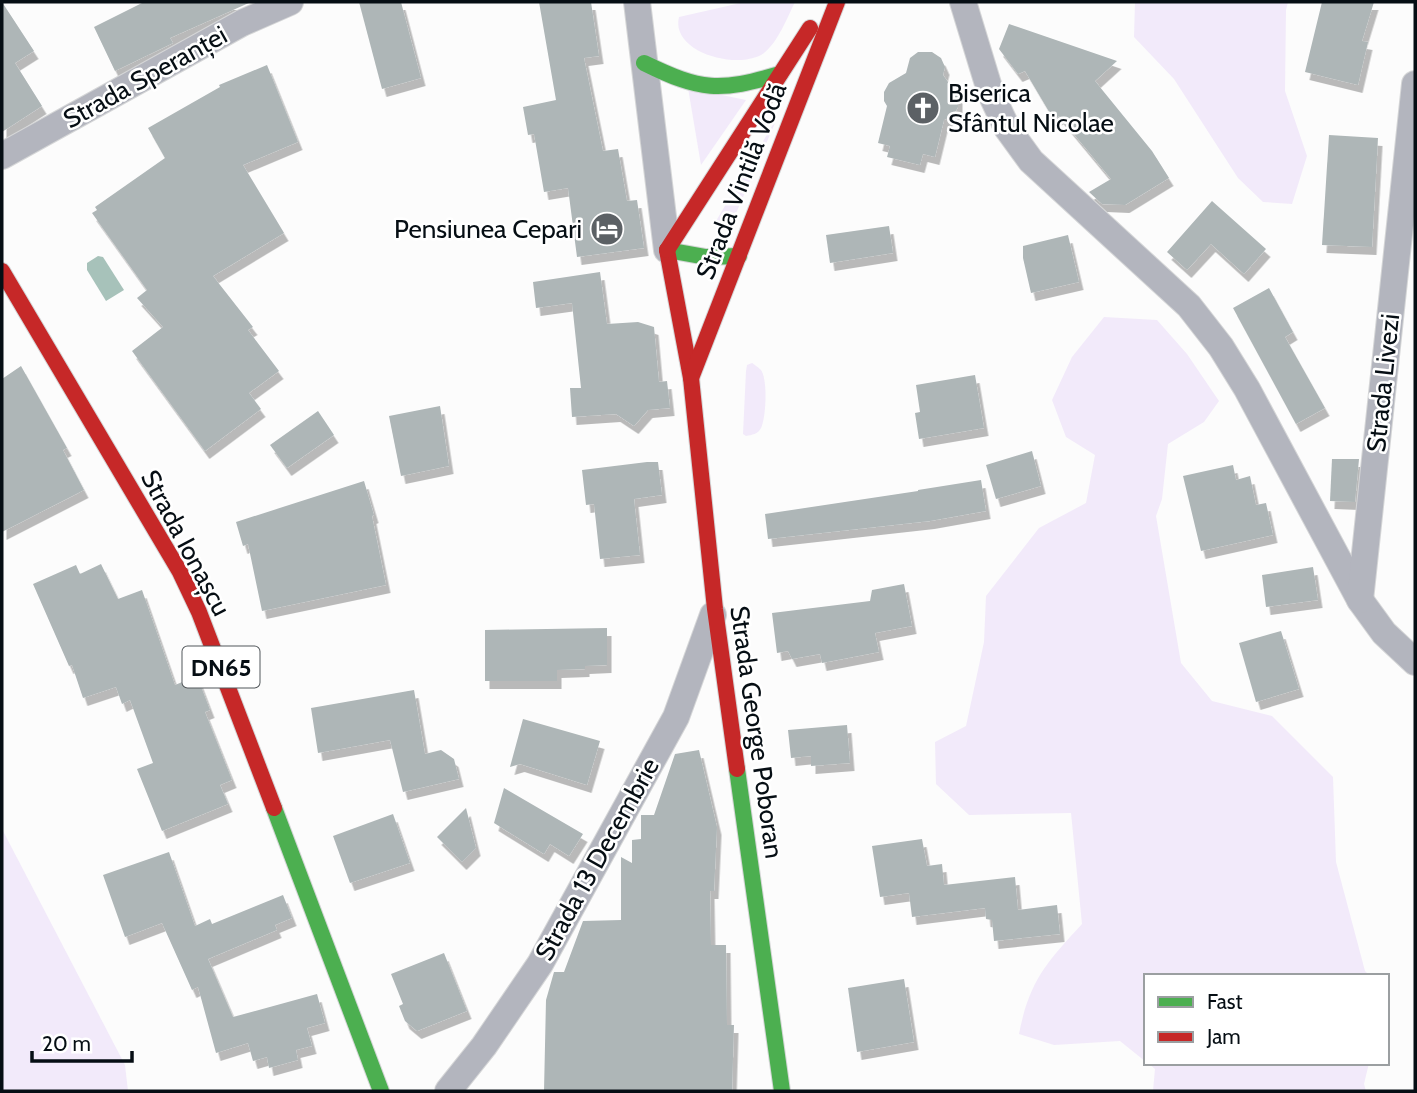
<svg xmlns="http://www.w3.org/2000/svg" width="1417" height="1093" font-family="Cabin,sans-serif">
  <defs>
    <filter id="shadow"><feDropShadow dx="4.5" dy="8" stdDeviation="0" flood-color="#0004"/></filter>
  </defs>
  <rect width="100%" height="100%" fill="#fcfcfc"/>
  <g fill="#f2eafa">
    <path d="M745,2H795C787,18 778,42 764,53C740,71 670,53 679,17Z"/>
    <polygon points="1135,2 1288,2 1286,10 1285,91 1307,156 1292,204 1263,202 1238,178 1174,79 1134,37"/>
    <polygon points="688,88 746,100 701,165"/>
    <polygon points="778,116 730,227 717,224 716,221"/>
    <path d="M1104,317L1157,320L1187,354L1219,401L1204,422L1168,444L1162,499L1156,516L1181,663L1212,701L1272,716L1333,777L1336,862L1365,971L1370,976H1146V1062L1120,1041L1054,1045L1019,1034C1029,981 1047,962 1082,924L1071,813L969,815L936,784L935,742L966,726L984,642L986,596L1039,528L1086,503L1095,455L1066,437L1052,400L1072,357Z"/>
    <path d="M752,363C754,364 760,369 761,370C768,380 766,418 761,428C758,434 752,435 746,436L743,434L746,371L747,365Z"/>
    <polygon points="2,829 125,1065 128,1091 2,1091"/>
    <polygon points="1148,1063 1369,1063 1364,1084 1366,1091 1153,1091 1155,1069"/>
  </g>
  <polygon fill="#a7c2ba" points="98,256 103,257 124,290 106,301 87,270 87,263"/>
  <g fill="#aeb6b7" filter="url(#shadow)">
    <polygon points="2,2 34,51 15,63 42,106 2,132"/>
    <polygon points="144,2 251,2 170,38 173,43 115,71 94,27"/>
    <polygon points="359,2 401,2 421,78 382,89"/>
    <polygon points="539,2 591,2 599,56 584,58 603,151 618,149 627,201 637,200 644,248 577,257 568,188 544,192 534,134 528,135 523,107 556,100"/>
    <polygon points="1322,2 1374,2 1362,41 1368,42 1358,85 1305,72"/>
    <polygon points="1009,24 1117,61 1095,81 1152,151 1169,178 1125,205 1102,204 1089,192 1111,179 1059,116 1054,120 1025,71 1018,74 999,49"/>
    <polygon points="918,52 932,52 941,58 945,67 943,75 958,96 958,107 953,116 944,120 935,157 923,154 920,165 887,157 890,146 878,143 887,106 884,101 884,92 889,83 906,73 910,58"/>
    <polygon points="267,65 298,142 243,165 284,233 213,276 253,327 248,330 279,371 249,393 261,409 205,451 132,351 163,327 137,298 147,290 92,213 97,210 95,207 165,158 148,128 220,87 219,85"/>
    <polygon points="1329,135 1378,138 1372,247 1322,245"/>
    <polygon points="1212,201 1266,249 1244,274 1211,244 1187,270 1167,252"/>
    <polygon points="889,226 893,253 830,263 826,235"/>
    <polygon points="1068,235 1079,282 1031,293 1023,258 1023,246"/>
    <polygon points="600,272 607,324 638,322 654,327 659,382 667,381 670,408 648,410 634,426 616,414 572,417 570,388 581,388 572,303 536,308 533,282"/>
    <polygon points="1269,288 1293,332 1285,337 1325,408 1296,424 1233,308"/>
    <polygon points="21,366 67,448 63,450 84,490 2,532 2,379"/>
    <polygon points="975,375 984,428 919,439 915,413 920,412 916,385"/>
    <polygon points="440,406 449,466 401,476 389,416"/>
    <polygon points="318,411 334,435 287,468 270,445"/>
    <polygon points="1032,451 1041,486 996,499 986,465"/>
    <polygon points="1332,459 1359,459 1355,502 1330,501"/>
    <polygon points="647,462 658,462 662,495 634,499 640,555 600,559 594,504 586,505 582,470"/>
    <polygon points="1233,465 1236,480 1250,476 1256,505 1266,503 1273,535 1201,551 1183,476"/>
    <polygon points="981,480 986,511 930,521 768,539 765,514 918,491 918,490"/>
    <polygon points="364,481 374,515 372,516 386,585 262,611 248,544 243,546 236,522"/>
    <polygon points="101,564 118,599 142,590 175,685 197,676 210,710 205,712 232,780 220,785 228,804 162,831 137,769 153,763 130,700 122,704 116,687 83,698 72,665 69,666 33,584 76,565 80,574"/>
    <polygon points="1313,567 1318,600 1266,607 1262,575"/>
    <polygon points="904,584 912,626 875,633 879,652 822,663 820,654 792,659 788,651 777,653 772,613 870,601 872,590"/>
    <polygon points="607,628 607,665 585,666 585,669 557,670 557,681 485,681 485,630"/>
    <polygon points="1281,631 1299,689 1256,702 1239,643"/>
    <polygon points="414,690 425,754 441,750 454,759 459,779 403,792 390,740 318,753 311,708"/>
    <polygon points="523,719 600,741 587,785 520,764 510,767"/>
    <polygon points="847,725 850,763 811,766 811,756 791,758 788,730"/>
    <polygon points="699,750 717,827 714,891 710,891 711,945 726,945 727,1025 734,1025 732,1091 544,1091 546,1000 554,972 564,972 583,921 621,920 621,857 632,863 632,840 641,839 641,815 654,815 675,754"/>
    <polygon points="504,788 583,834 569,856 550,844 544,854 494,823"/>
    <polygon points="466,808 476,848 462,862 437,837"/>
    <polygon points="393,814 410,863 350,883 333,836"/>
    <polygon points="922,839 927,866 942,864 944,885 1015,877 1018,910 1057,905 1060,934 994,941 992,920 986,919 985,908 912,917 909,893 880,897 872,846"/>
    <polygon points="169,852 195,926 210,919 212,924 283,895 292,918 275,925 277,930 208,959 233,1017 317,994 325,1023 307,1028 312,1046 296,1050 298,1060 269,1068 267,1057 253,1061 248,1043 216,1053 198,987 192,990 162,923 125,937 103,875"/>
    <polygon points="444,953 467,1011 417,1031 405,1021 399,1006 403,1004 391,974"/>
    <polygon points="904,979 914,1042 857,1052 848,988"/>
  </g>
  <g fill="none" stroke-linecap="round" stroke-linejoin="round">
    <defs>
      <g id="street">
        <polyline points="637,2 667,250"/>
        <polyline points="963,2 991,94 1007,128 1031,161 1189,306 1221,347 1247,389 1360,600 1384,633 1415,662"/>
        <polyline points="2,156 242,23 290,2"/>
        <polyline points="1360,600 1415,84"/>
        <polyline points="448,1091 484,1046 540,964 676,717 713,615"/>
      </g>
      <g id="fast">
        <path d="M644,63C701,91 719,92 780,74"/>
        <polyline points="667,250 706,257 739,256"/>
        <polyline points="737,769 782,1091"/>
        <polyline points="274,808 381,1091"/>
      </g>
      <g id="jam">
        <polyline points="667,250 691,378 715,609 737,769"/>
        <polyline points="667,250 810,28"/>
        <polyline points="2,271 180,572 199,612 274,808"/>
        <polyline points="691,378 837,2"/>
      </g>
    </defs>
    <use href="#street" stroke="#d5d6d7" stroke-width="28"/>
    <use href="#fast" stroke="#d5d6d7" stroke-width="18"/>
    <use href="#jam" stroke="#d5d6d7" stroke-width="18"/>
    <use href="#street" stroke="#b3b5be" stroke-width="26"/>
    <use href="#fast" stroke="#4caf50" stroke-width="16"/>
    <use href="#jam" stroke="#c62828" stroke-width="16"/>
  </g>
  <defs>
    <symbol id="church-disc" viewBox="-11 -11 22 22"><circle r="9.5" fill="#5c6165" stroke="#fff"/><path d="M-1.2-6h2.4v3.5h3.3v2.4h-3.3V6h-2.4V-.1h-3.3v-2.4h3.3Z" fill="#fff"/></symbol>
    <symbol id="hotel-disc" viewBox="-11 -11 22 22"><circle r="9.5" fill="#5c6165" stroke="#fff"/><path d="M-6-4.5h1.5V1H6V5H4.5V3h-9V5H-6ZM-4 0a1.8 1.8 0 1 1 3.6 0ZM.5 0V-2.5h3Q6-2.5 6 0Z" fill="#fff"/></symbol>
  </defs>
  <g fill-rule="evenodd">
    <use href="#church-disc" x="904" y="89" width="38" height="38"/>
    <use href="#hotel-disc" x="588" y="210" width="38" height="38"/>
  </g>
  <g text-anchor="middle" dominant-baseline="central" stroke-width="5" stroke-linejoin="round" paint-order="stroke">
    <rect fill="#fff" stroke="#51565a" stroke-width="2" x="182.5" y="646.5" width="77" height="41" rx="5"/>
    <g font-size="24" font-weight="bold" fill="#060e14">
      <text x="221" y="667">DN65</text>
    </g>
    <g font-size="26" fill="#060e14" stroke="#fff">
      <text transform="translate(145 77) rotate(-29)">Strada Speranței</text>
      <text transform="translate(741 181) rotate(-69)">Strada Vintilă Vodă</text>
      <text transform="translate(1383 383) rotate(-84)">Strada Livezi</text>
      <text transform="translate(186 543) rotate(62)">Strada Ionașcu</text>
      <text transform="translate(757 732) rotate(82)">Strada George Poboran</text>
      <text transform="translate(597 859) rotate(-61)">Strada 13 Decembrie</text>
    </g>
    <g font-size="26" fill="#060e14" stroke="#fff" text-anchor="start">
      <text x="948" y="93">Biserica<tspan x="948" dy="30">Sfântul Nicolae</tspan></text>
      <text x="582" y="229" text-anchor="end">Pensiunea Cepari</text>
    </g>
  </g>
  <rect width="1417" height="1093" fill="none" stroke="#060e14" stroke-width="7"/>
  <rect x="1144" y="974" width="245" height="91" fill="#ffffff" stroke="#9b9fa1" stroke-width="2"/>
  <rect x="1158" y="997" width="35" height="10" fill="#4caf50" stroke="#9b9fa1" stroke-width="2"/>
  <text x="1207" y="1009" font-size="21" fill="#060e14">Fast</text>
  <rect x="1158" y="1032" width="35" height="10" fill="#c62828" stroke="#9b9fa1" stroke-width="2"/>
  <text x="1207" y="1044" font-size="21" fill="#060e14">Jam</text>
  <path d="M32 1051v10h100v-10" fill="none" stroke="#060e14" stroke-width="3.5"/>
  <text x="42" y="1051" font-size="21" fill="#060e14" stroke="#ffffff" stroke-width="5" paint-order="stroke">20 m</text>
</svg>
